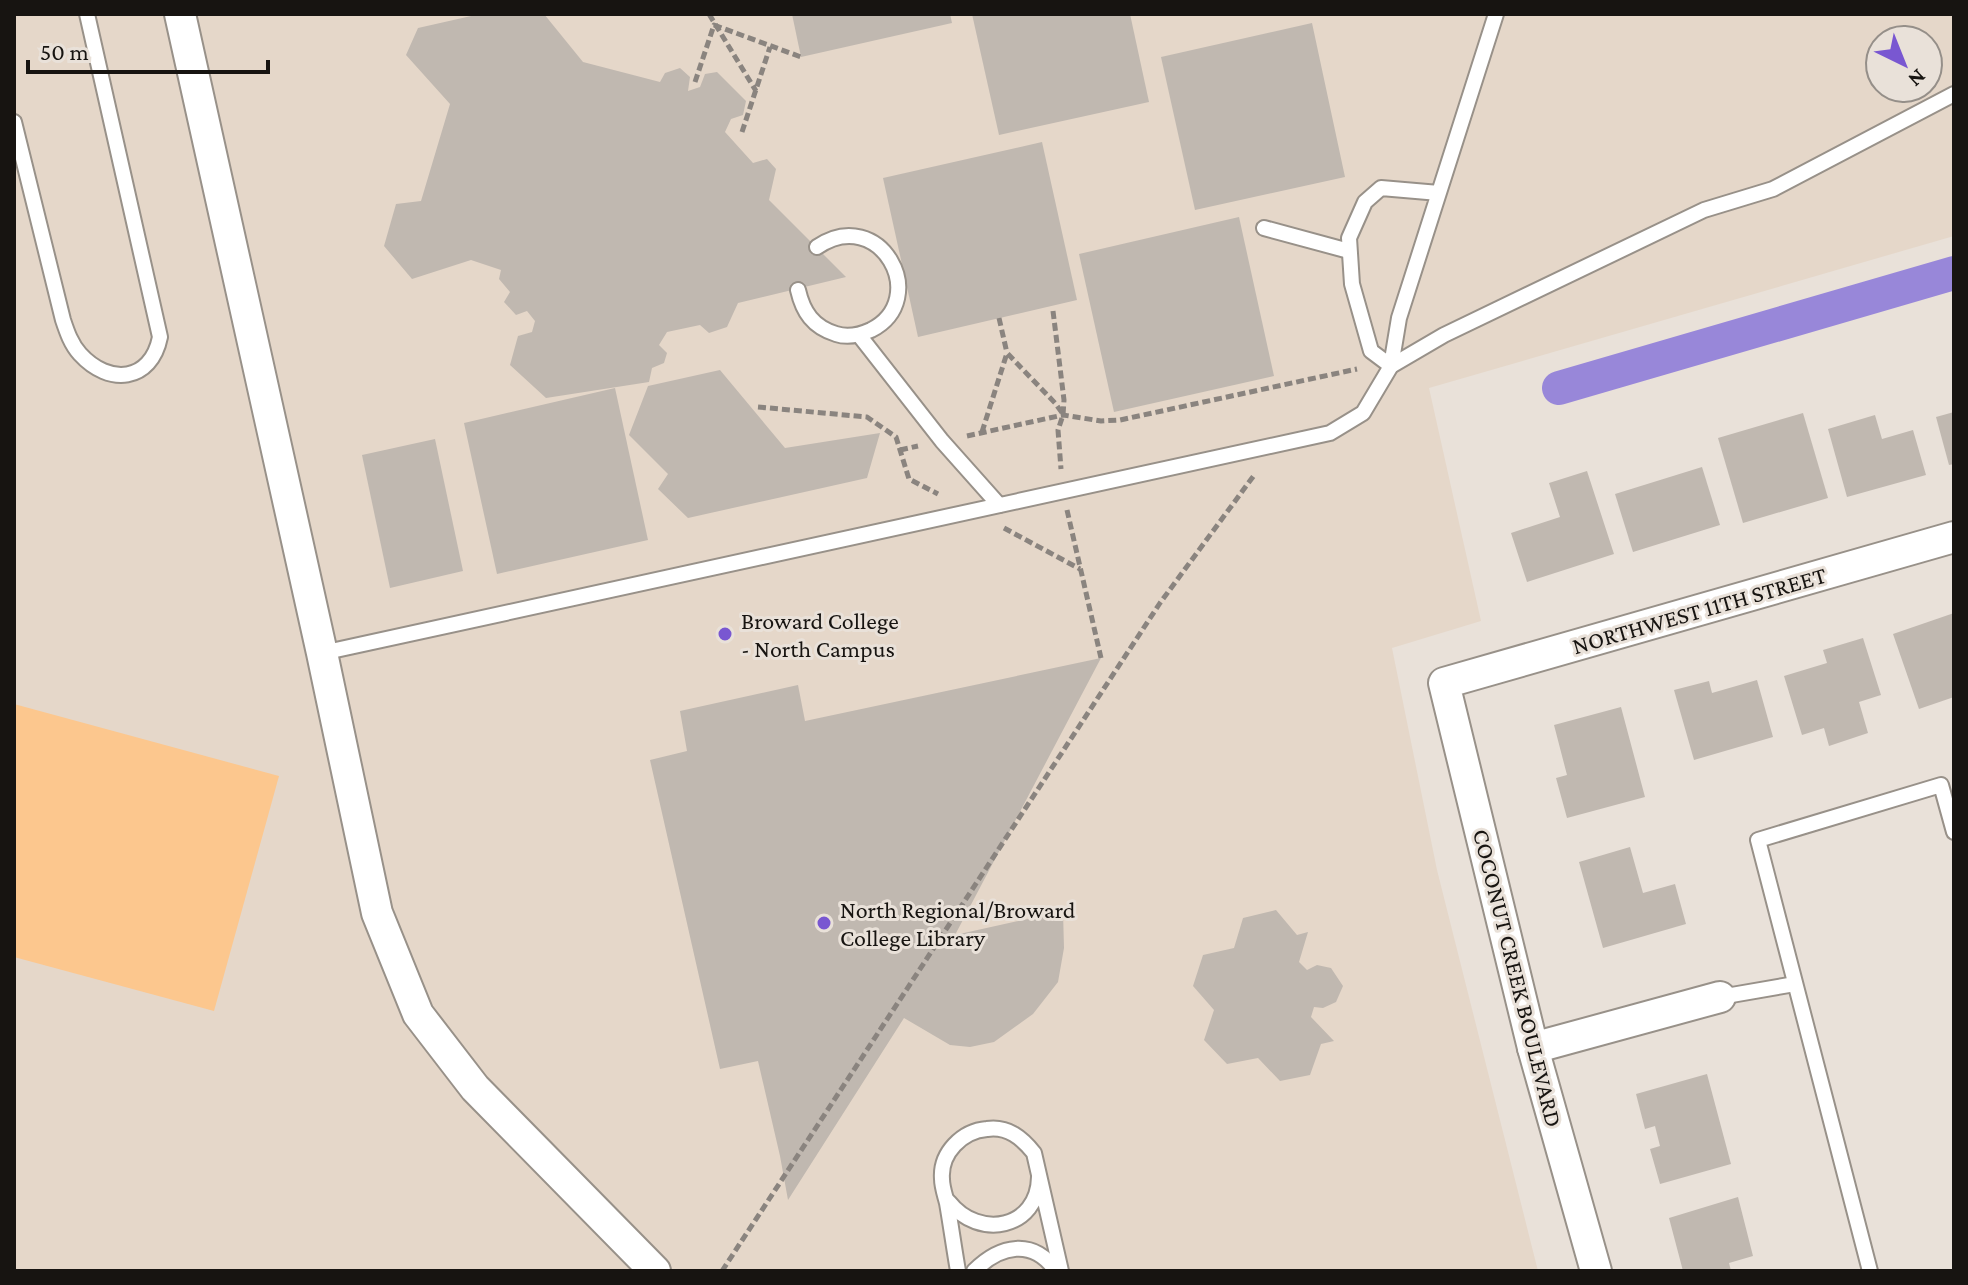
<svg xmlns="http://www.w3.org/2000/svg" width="1968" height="1285" font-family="'Crimson Pro',serif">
  <rect width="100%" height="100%" fill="#e9e1d9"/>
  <path fill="#e5d7c9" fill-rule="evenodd" d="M14,14H1954V236L1429,388L1481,621L1392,648L1437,870L1538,1271H14ZM1880,40H1928V88H1880Z"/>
  <polygon fill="#fcc78e" points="14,704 279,776 214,1011 14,957"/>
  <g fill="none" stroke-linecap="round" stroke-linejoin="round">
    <polyline stroke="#9887d9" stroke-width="34" points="1559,388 1954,273"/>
  </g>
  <g fill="#c0b8b0">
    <polygon points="480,14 544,14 583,62 660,82 665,73 680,68 690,77 688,91 700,87 705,74 717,72 746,101 743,115 731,119 725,132 753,163 767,159 776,169 769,200 846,277 738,303 727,327 709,333 700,325 667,332 659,345 667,353 664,363 652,368 649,382 546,398 510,365 518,336 532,332 535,321 527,311 516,315 504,302 510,292 499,279 501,270 471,260 412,279 384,246 396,204 421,201 450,104 406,55 418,28"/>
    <polygon points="792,14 950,14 952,23 801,57"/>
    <polygon points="972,14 1130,14 1149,102 999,135"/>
    <polygon points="1312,23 1345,177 1195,210 1161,57"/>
    <polygon points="1042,142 1077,300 918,337 883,178"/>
    <polygon points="1239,217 1274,376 1114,412 1079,254"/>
    <polygon points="720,370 785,448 880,433 867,478 688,518 658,489 668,474 629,435 648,386"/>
    <polygon points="615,388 648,540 497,574 464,423"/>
    <polygon points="1954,412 1954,464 1949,465 1936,417"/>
    <polygon points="1803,413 1828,498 1743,523 1718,438"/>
    <polygon points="1875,415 1882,439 1913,430 1926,475 1847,497 1828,429"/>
    <polygon points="435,439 463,571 390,588 362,455"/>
    <polygon points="1702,467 1720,525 1633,552 1615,494"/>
    <polygon points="1587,471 1614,554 1527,582 1511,533 1560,517 1549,483"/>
    <polygon points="1954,613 1954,697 1919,709 1893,634"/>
    <polygon points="1863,638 1881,695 1859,702 1868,733 1829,746 1824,728 1802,735 1784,676 1827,663 1823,650"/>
    <polygon points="1101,658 955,935 1063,911 1064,948 1058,982 1033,1014 994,1042 970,1047 950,1045 904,1018 788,1200 780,1156 758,1061 720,1069 650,760 687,751 680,711 798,685 805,721"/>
    <polygon points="1757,680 1773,737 1694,760 1674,690 1709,681 1712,693"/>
    <polygon points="1621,707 1645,797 1567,818 1556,778 1567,775 1554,725"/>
    <polygon points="1630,847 1643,893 1675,884 1686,924 1603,948 1579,862"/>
    <polygon points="1276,910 1297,935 1308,932 1299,962 1307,970 1317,965 1331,968 1343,986 1336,1002 1323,1008 1314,1007 1311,1017 1334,1041 1321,1044 1310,1075 1280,1081 1258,1058 1227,1064 1204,1040 1214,1010 1193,986 1203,955 1234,948 1243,918"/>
    <polygon points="1707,1074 1731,1164 1660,1184 1650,1149 1660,1146 1655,1126 1645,1129 1636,1094"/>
    <polygon points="1738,1197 1753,1256 1729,1263 1731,1271 1683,1271 1669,1218"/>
  </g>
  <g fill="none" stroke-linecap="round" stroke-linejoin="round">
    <defs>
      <g id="lane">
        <path d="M14,122L63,320C67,332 71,344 80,354C109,386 151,382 160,337L87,14"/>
        <polyline points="1439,193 1381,188 1365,202 1349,238 1352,284 1371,351 1391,366 1399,318 1496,14"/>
        <polyline points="1264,228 1349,251"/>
        <path d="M798,290C803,312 813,327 836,334C848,338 860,335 871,330C932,299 880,204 817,247"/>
        <polyline points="859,335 942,441 999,505"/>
        <polyline points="322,653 1330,433 1363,413 1391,366 1444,335 1704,210 1773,189 1954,94"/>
        <polyline points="1720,997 1795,984"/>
        <path d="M949,1202C979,1240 1038,1229 1039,1177"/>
        <path d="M958,1271C954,1248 951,1226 947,1203C945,1195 942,1187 942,1179C940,1153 962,1131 987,1129C1008,1126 1022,1138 1034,1153L1061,1271"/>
        <path d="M974,1271C1000,1245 1033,1238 1056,1271"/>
        <polyline points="1870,1271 1758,840 1941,785 1954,832"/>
      </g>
      <g id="street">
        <polyline points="180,14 322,653 377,913 418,1014 475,1088 655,1271"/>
        <polyline points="1533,1048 1720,997"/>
        <polyline points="1596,1271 1533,1048 1444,683 1954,537"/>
      </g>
    </defs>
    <use href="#lane" stroke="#989189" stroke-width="18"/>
    <use href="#street" stroke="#989189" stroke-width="34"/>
    <g stroke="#8a847f" stroke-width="5" stroke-dasharray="8 4" stroke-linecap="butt">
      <polyline points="709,14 756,91"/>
      <polyline points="695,82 714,25 801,57"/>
      <polyline points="742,132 770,47"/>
      <polyline points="1053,311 1064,400 1063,415 1058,430 1061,469"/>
      <polyline points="999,318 1007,353"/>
      <polyline points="758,407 867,417 896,437 909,479 938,494"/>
      <polyline points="982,432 1007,353 1055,403 1063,414"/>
      <polyline points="967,436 1063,415 1101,421 1120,420 1357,369"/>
      <polyline points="900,450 918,446"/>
      <polyline points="1067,510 1101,658"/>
      <polyline points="1004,528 1080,569"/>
      <polyline points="722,1271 1160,603 1255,474"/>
    </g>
    <use href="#lane" stroke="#fff" stroke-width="14"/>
    <use href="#street" stroke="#fff" stroke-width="30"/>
  </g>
  <g fill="#7957d1" stroke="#e9e1d9" stroke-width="3">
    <circle cx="725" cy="634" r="8"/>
    <circle cx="824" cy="923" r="8"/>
  </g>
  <g text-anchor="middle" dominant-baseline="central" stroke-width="6" stroke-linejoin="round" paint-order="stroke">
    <g font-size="24" fill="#171411" stroke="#e9e1d9">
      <text transform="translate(1699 610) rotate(-16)">NORTHWEST 11TH STREET</text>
      <text transform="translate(1518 978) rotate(76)">COCONUT CREEK BOULEVARD</text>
    </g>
    <g font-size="24" fill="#171411" stroke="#e9e1d9" text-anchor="start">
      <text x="741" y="620">Broward College<tspan x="741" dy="28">- North Campus</tspan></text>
      <text x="840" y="909">North Regional/Broward<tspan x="840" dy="28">College Library</tspan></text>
    </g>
  </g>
  <rect width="1968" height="1285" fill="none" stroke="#171411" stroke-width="32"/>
  <g transform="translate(1904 64) rotate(137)"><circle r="38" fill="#e9e1d9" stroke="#958f89" stroke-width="2"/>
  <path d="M0-6L14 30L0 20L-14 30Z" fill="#7957d1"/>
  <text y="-12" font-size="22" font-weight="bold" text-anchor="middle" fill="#171411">N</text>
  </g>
  <path d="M28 60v12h240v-12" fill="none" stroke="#171411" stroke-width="4"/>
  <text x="40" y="60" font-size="24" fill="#171411" stroke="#e9e1d9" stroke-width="6" paint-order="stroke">50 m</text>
</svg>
